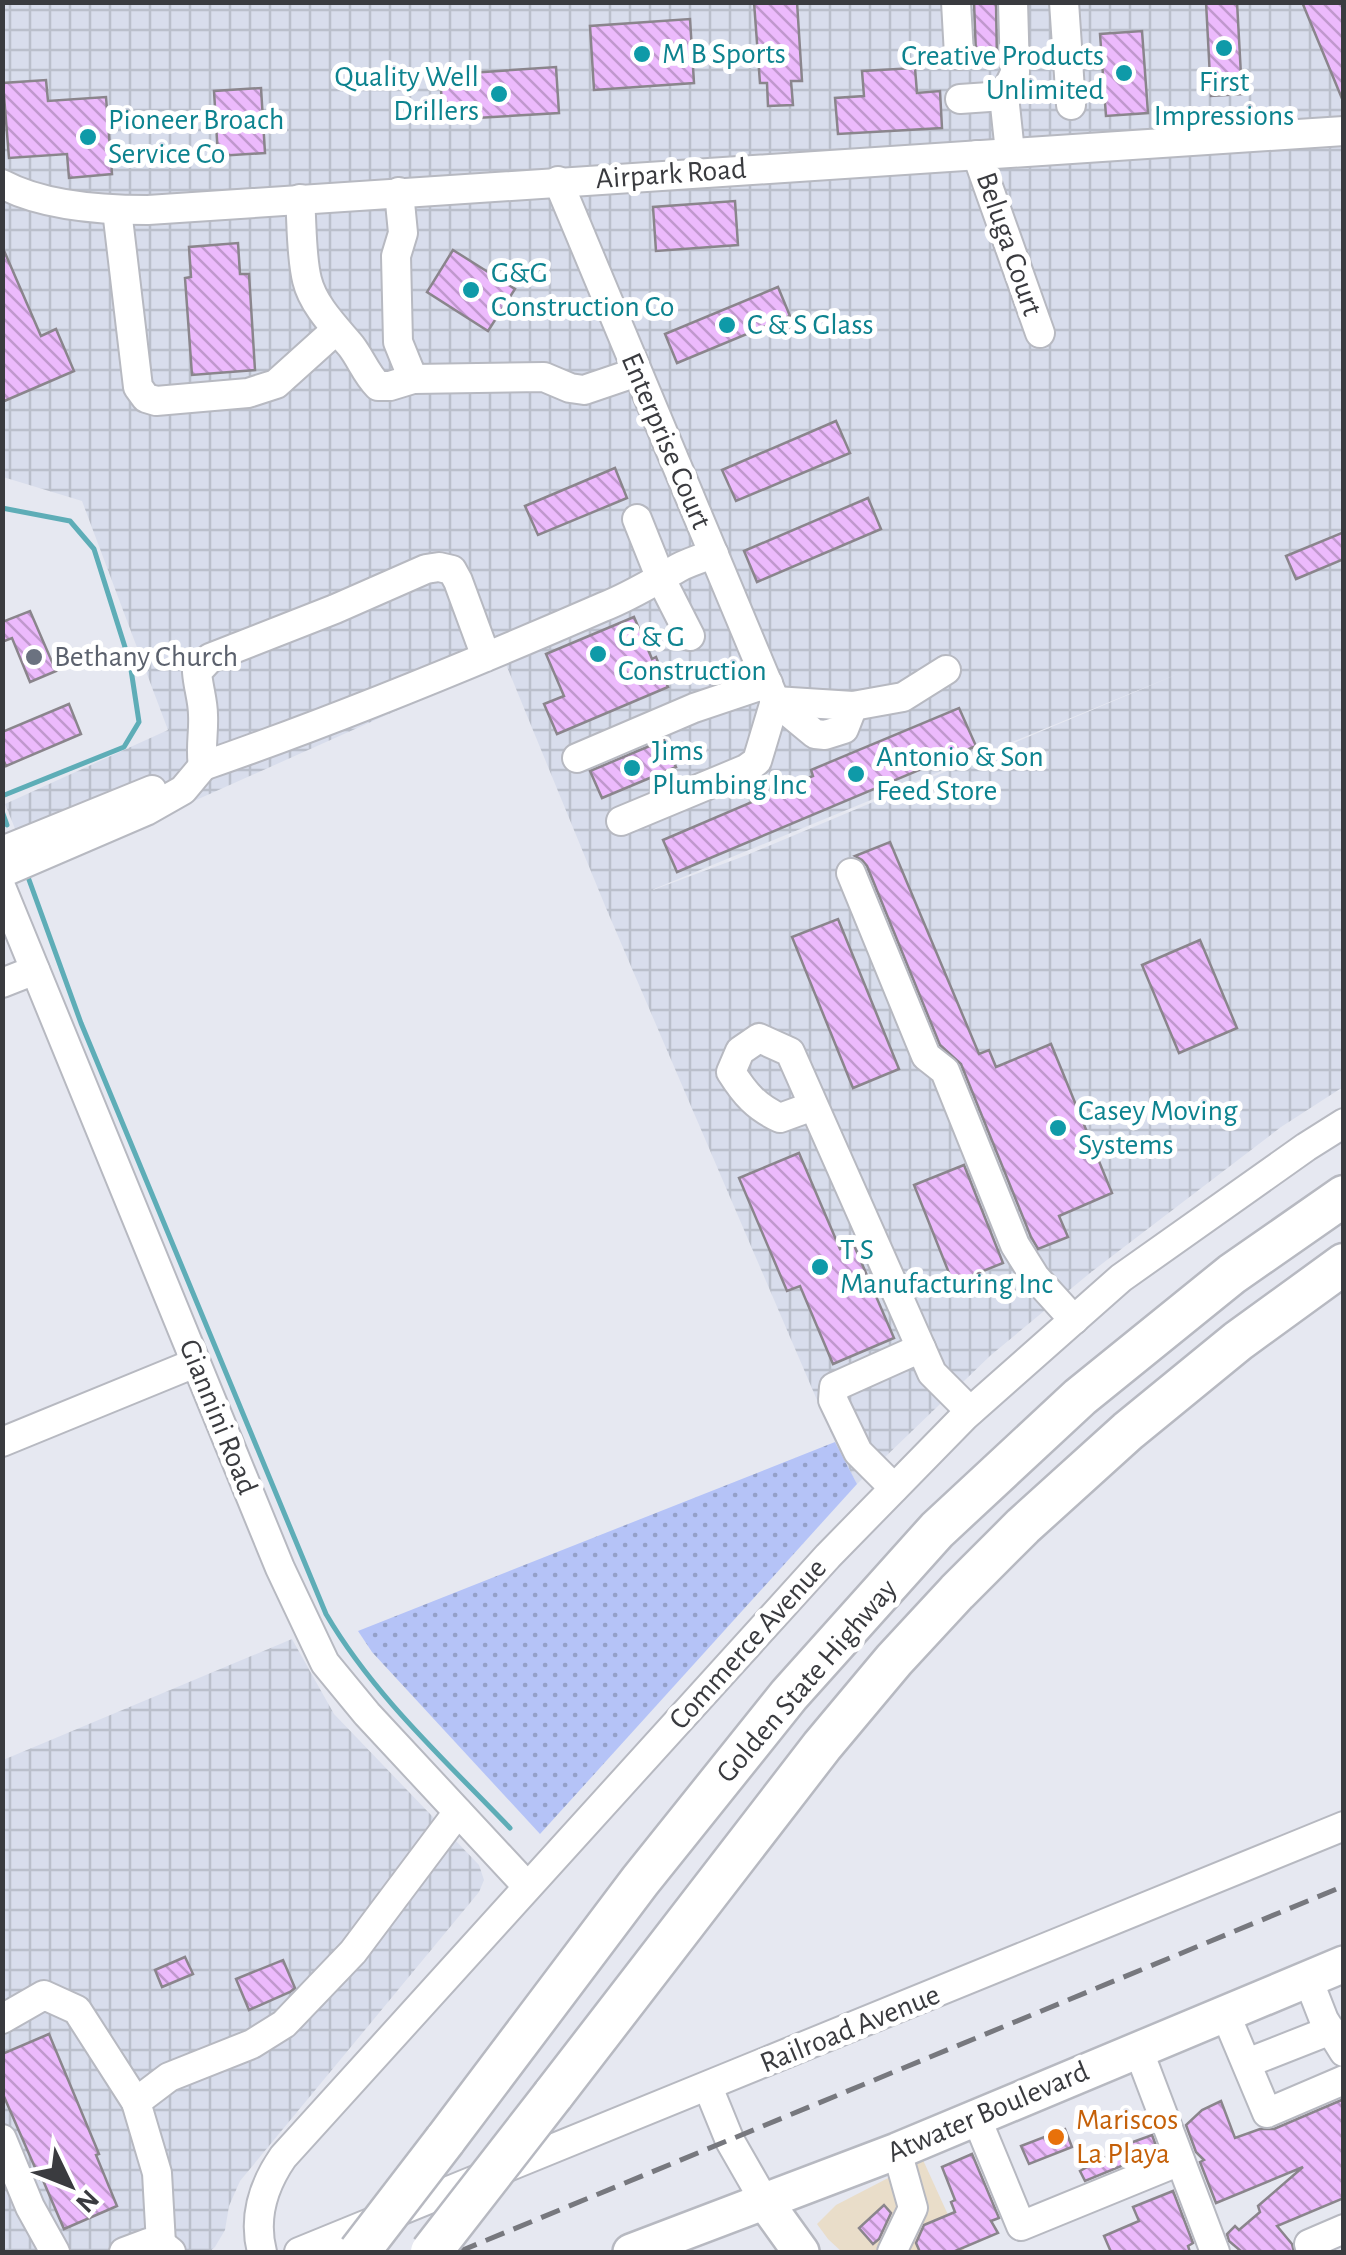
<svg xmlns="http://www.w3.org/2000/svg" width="1346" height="2255" font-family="'Alegreya Sans',sans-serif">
  <defs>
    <pattern id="industrial-grid" width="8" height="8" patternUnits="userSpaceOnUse" patternTransform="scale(2.5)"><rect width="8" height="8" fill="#d8ddec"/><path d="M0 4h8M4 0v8" fill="none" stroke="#babfcb"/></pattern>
    <pattern id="grass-dots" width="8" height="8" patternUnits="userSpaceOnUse" patternTransform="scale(2.5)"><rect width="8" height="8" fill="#b5c3f7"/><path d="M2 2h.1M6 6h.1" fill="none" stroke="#94a0c9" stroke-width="1.8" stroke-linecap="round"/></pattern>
    <pattern id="building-back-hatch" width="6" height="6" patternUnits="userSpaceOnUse" patternTransform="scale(2.5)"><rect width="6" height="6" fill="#ecbafc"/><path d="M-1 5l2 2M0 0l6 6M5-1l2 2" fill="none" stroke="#c098cd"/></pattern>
  </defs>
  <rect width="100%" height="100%" fill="#e6e8f1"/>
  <polygon fill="#e9ddc9" points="923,2160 965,2252 842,2252 828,2239 817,2224 836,2205"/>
  <g fill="url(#industrial-grid)" fill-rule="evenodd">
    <path d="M2,3H1342L1344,7L1343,1087L1281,1127L1090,1273L991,1355L857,1484L835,1442L606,908L505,662L33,873L5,804L168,730L82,501L3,477ZM1185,671L747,855L653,890L654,889Z"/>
    <polygon points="292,1639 334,1714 479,1865 484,1880 479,1892 240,2181 229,2206 225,2230 215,2247 209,2252 3,2252 3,1760"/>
  </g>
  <polygon fill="url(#grass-dots)" points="835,1442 857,1484 540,1834 372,1652 358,1631"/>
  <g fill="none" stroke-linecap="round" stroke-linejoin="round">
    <g stroke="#5eadb7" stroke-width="5">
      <polyline points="2,508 70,521 94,549 130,663 139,722 124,747 2,796"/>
      <polyline points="2,811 7,825"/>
      <path d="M28,877L81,1023L326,1614C374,1696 445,1760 510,1828"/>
    </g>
  </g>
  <g fill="url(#building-back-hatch)" stroke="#8a858c" stroke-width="2.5">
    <polygon points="754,2 797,2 802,81 791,81 793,105 768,106 767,83 760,83"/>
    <polygon points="974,2 996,2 997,63 973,65 976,54"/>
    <polygon points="1206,2 1237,2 1242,94 1211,96"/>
    <polygon points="1302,2 1344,2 1344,101 1343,101"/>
    <polygon points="690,19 694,83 594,90 590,26"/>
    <polygon points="1142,31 1148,113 1106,116 1100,34"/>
    <polygon points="556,67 559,113 443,120 440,75"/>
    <polygon points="915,68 917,93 940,91 942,128 838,134 835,98 864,96 862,71"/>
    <polygon points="46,80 48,101 106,97 112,174 69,178 67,154 9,158 3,83"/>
    <polygon points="261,88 265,153 218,156 214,91"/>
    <polygon points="735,201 738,245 656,251 653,207"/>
    <polygon points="238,243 240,274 249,274 255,370 192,375 185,278 191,277 189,247"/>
    <polygon points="2,246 41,336 56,329 74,371 2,402"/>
    <polygon points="453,250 515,289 488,331 427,292"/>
    <polygon points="778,287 790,316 677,363 665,334"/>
    <polygon points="836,421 850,453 736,501 722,470"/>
    <polygon points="615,468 627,498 538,535 525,506"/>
    <polygon points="868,498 881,529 757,582 744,551"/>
    <polygon points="1344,532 1344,559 1296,579 1286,556"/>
    <polygon points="30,611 56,671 30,682 12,638 2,642 2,622"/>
    <polygon points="634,617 652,659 656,657 668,687 557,734 544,704 564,696 546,654"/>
    <polygon points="69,704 81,734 6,766 2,757 2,732"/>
    <polygon points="959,708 976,746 677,872 663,840 813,776 811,770"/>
    <polygon points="664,740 676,767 602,798 590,771"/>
    <polygon points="890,842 979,1054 989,1050 996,1067 1051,1044 1112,1193 1059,1216 1068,1237 1038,1249 1031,1237 961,1064 940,1045 867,866 862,860 855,856"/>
    <polygon points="838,919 899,1069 853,1088 792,937"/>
    <polygon points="1200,940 1237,1028 1179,1053 1142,965"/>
    <polygon points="799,1153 840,1249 853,1243 894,1338 833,1364 800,1286 787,1291 739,1178"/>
    <polygon points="964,1165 1003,1263 953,1283 914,1185"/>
    <polygon points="185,1957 193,1974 162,1987 155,1970"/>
    <polygon points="283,1960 295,1988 290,1992 249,2010 236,1979"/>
    <polygon points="49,2034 99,2154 96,2155 117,2206 64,2229 42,2178 40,2179 2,2092 2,2054"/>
    <polygon points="1344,2099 1344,2198 1277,2226 1292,2244 1294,2252 1242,2252 1229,2241 1227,2234 1235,2226 1239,2230 1260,2212 1258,2206 1303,2167 1216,2203 1200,2162 1204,2160 1196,2152 1186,2125 1202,2110 1221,2101 1235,2138 1260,2129 1274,2129"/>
    <polygon points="1065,2129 1072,2147 1029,2164 1021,2146"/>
    <polygon points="1152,2135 1158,2151 1085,2181 1080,2171 1133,2142"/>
    <polygon points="972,2154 999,2218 991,2221 998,2233 953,2252 920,2252 916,2243 924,2225 955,2212 951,2202 955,2200 942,2167"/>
    <polygon points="1173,2191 1193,2243 1188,2246 1190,2252 1111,2252 1104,2236 1139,2221 1133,2207"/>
    <polygon points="884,2205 891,2213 879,2239 873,2244 859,2228"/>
  </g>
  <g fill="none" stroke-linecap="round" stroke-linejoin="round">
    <defs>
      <g id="minor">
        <polyline points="956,2 959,55"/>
        <polyline points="1064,2 1071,105"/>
        <polyline points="960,99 1004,96"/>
        <polyline points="1010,152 1004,96 1015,73 1013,2"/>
        <polyline points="977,155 1040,333"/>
        <polyline points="558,181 775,701 815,734 825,735 844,729 853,706"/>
        <path d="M2,184C43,206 102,210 148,210L1344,131"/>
        <polyline points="399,192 403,233 396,256 398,342 413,379 544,377 570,388 584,390 637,372"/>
        <path d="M300,199C302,224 301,256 307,280C313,305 335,327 351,346C361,359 366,374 378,386H390L413,379"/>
        <polyline points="117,210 138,387 146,398 156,401 248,393 276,384 336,330"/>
        <polyline points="637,519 661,579 690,636"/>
        <path d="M486,657L458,581L452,570L439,567L426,569L335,609L210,658L197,672C198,687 203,700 203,715C204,732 200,749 203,766C339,719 472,664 603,607C631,596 653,582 678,568C689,562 702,558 714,554"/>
        <polyline points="775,701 853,706 903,697 946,670"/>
        <polyline points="577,758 694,708 768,683"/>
        <polyline points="621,821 746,769 757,761 775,701"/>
        <polyline points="2,851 152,790"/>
        <polyline points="2,873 146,811 183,790 203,766"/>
        <polyline points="851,873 926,1056 945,1071 1015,1245 1035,1277 1074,1320"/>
        <polyline points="2,889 280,1568 325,1663 367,1714 527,1886"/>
        <polyline points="2,983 35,970"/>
        <path d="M813,1106L780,1118C756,1107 745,1094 731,1072L740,1051L759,1038L790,1052L921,1348"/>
        <polyline points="2,1442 195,1363"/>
        <polyline points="894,1488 858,1452 833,1400 834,1387 921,1348 932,1373 970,1411"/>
        <polyline points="1308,1979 1324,2020 1344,2052"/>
        <polyline points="1225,2013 1267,2113 1344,2080"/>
        <polyline points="2,2019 44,1995 77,2010 136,2102"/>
        <polyline points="1138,2049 1215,2252"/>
        <polyline points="1247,2063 1331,2030"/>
        <polyline points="708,2087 730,2141 765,2202"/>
        <polyline points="976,2117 1021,2226 1180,2161"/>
        <polyline points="2,2139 30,2207 55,2252"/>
        <polyline points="161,2244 157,2173 136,2102 169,2077 252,2044 284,2024 353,1952 458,1812"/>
        <polyline points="124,2252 148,2243 161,2244 171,2252"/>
        <path d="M262,2252C253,2217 263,2186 283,2157L828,1556L965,1416L1121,1278L1306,1147L1344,1123"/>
        <polyline points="299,2252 1344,1826"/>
        <polyline points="892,2252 913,2208 897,2151"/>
        <polyline points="1312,2252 1309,2244 1344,2229"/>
      </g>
      <g id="major">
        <polyline points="765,2202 801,2252"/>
        <polyline points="631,2252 897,2151 1344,1964"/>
      </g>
      <g id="highway">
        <polyline points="553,2095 822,1746 894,1660 957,1592 1023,1526 1128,1431 1238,1341 1344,1264"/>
        <polyline points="445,2140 640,1881 789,1695 937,1530 1080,1397 1232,1274 1344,1196"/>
      </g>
    </defs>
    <use href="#minor" stroke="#b7b9c1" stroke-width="32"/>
    <use href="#major" stroke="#b7b9c1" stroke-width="40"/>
    <use href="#highway" stroke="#b7b9c1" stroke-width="45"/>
    <use href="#minor" stroke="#fff" stroke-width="28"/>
    <use href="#major" stroke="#fff" stroke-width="35"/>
    <use href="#highway" stroke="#fff" stroke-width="40"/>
    <polyline stroke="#77787e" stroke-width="5" stroke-dasharray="20 10" stroke-linecap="butt" points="458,2252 1344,1886"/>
    <defs>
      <g id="highway-bridge">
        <polyline points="359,2252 445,2140"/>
        <polyline points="431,2252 553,2095"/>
      </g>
    </defs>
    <use href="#highway-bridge" stroke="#b7b9c1" stroke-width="45" stroke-linecap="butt"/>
    <use href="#highway-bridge" stroke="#fff" stroke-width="40"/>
  </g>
  <g fill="#0f9aa8" stroke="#fff" stroke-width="4">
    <circle cx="1224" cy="48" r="10"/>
    <circle cx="642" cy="54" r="10"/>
    <circle cx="1124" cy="73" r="10"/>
    <circle cx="499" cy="94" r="10"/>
    <circle cx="88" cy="137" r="10"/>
    <circle cx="471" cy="290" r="10"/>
    <circle cx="727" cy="325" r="10"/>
    <circle cx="598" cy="654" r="10"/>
    <circle cx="632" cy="768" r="10"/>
    <circle cx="856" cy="774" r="10"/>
    <circle cx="1058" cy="1128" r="10"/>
    <circle cx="820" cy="1267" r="10"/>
  </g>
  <circle fill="#6b7280" stroke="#fff" stroke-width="4" cx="34" cy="657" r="10"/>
  <circle fill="#e8710a" stroke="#fff" stroke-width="4" cx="1056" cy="2137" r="10"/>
  <g text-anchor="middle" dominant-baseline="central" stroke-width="10" stroke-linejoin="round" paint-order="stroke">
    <g font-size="30" fill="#0d838f" stroke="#fff" text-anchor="start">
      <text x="662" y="54">M B Sports</text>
      <text x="1104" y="56" text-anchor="end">Creative Products<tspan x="1104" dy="34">Unlimited</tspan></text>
      <text x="479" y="77" text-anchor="end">Quality Well<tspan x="479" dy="34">Drillers</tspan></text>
      <text x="1224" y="82" text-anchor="middle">First<tspan x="1224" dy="34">Impressions</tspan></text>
      <text x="108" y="120">Pioneer Broach<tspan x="108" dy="34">Service Co</tspan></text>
      <text x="491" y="273">G&amp;G<tspan x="491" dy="34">Construction Co</tspan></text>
      <text x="747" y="325">C &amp; S Glass</text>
      <text x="618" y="637">G &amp; G<tspan x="618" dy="34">Construction</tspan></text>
      <text x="652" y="751">Jims<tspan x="652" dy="34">Plumbing Inc</tspan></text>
      <text x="876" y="757">Antonio &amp; Son<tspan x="876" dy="34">Feed Store</tspan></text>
      <text x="1078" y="1111">Casey Moving<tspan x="1078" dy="34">Systems</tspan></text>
      <text x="840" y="1250">T S<tspan x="840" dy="34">Manufacturing Inc</tspan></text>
    </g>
    <g font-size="30" fill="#3a3b3f" stroke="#fff">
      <text transform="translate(671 174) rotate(-4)">Airpark Road</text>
      <text transform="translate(1009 244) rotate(71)">Beluga Court</text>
      <text transform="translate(666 441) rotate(67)">Enterprise Court</text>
      <text transform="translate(218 1417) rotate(68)">Giannini Road</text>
      <text transform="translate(748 1644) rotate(-48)">Commerce Avenue</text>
      <text transform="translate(807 1681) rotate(-49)">Golden State Highway</text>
      <text transform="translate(850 2029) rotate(-22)">Railroad Avenue</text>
      <text transform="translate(988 2112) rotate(-23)">Atwater Boulevard</text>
    </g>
    <g font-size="30" fill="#5b616d" stroke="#fff" text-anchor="start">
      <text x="54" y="657">Bethany Church</text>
    </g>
    <g font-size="30" fill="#c56008" stroke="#fff" text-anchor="start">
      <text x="1076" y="2120">Mariscos<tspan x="1076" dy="34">La Playa</tspan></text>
    </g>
  </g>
  <rect width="1346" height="2255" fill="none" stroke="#3a3b3f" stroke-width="10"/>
  <g transform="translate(70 2185) rotate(133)" stroke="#ffffff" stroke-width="8" paint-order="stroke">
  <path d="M0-8L18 38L0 25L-18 38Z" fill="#3a3b3f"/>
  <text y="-15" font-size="28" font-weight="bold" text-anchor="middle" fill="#3a3b3f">N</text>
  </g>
</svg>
